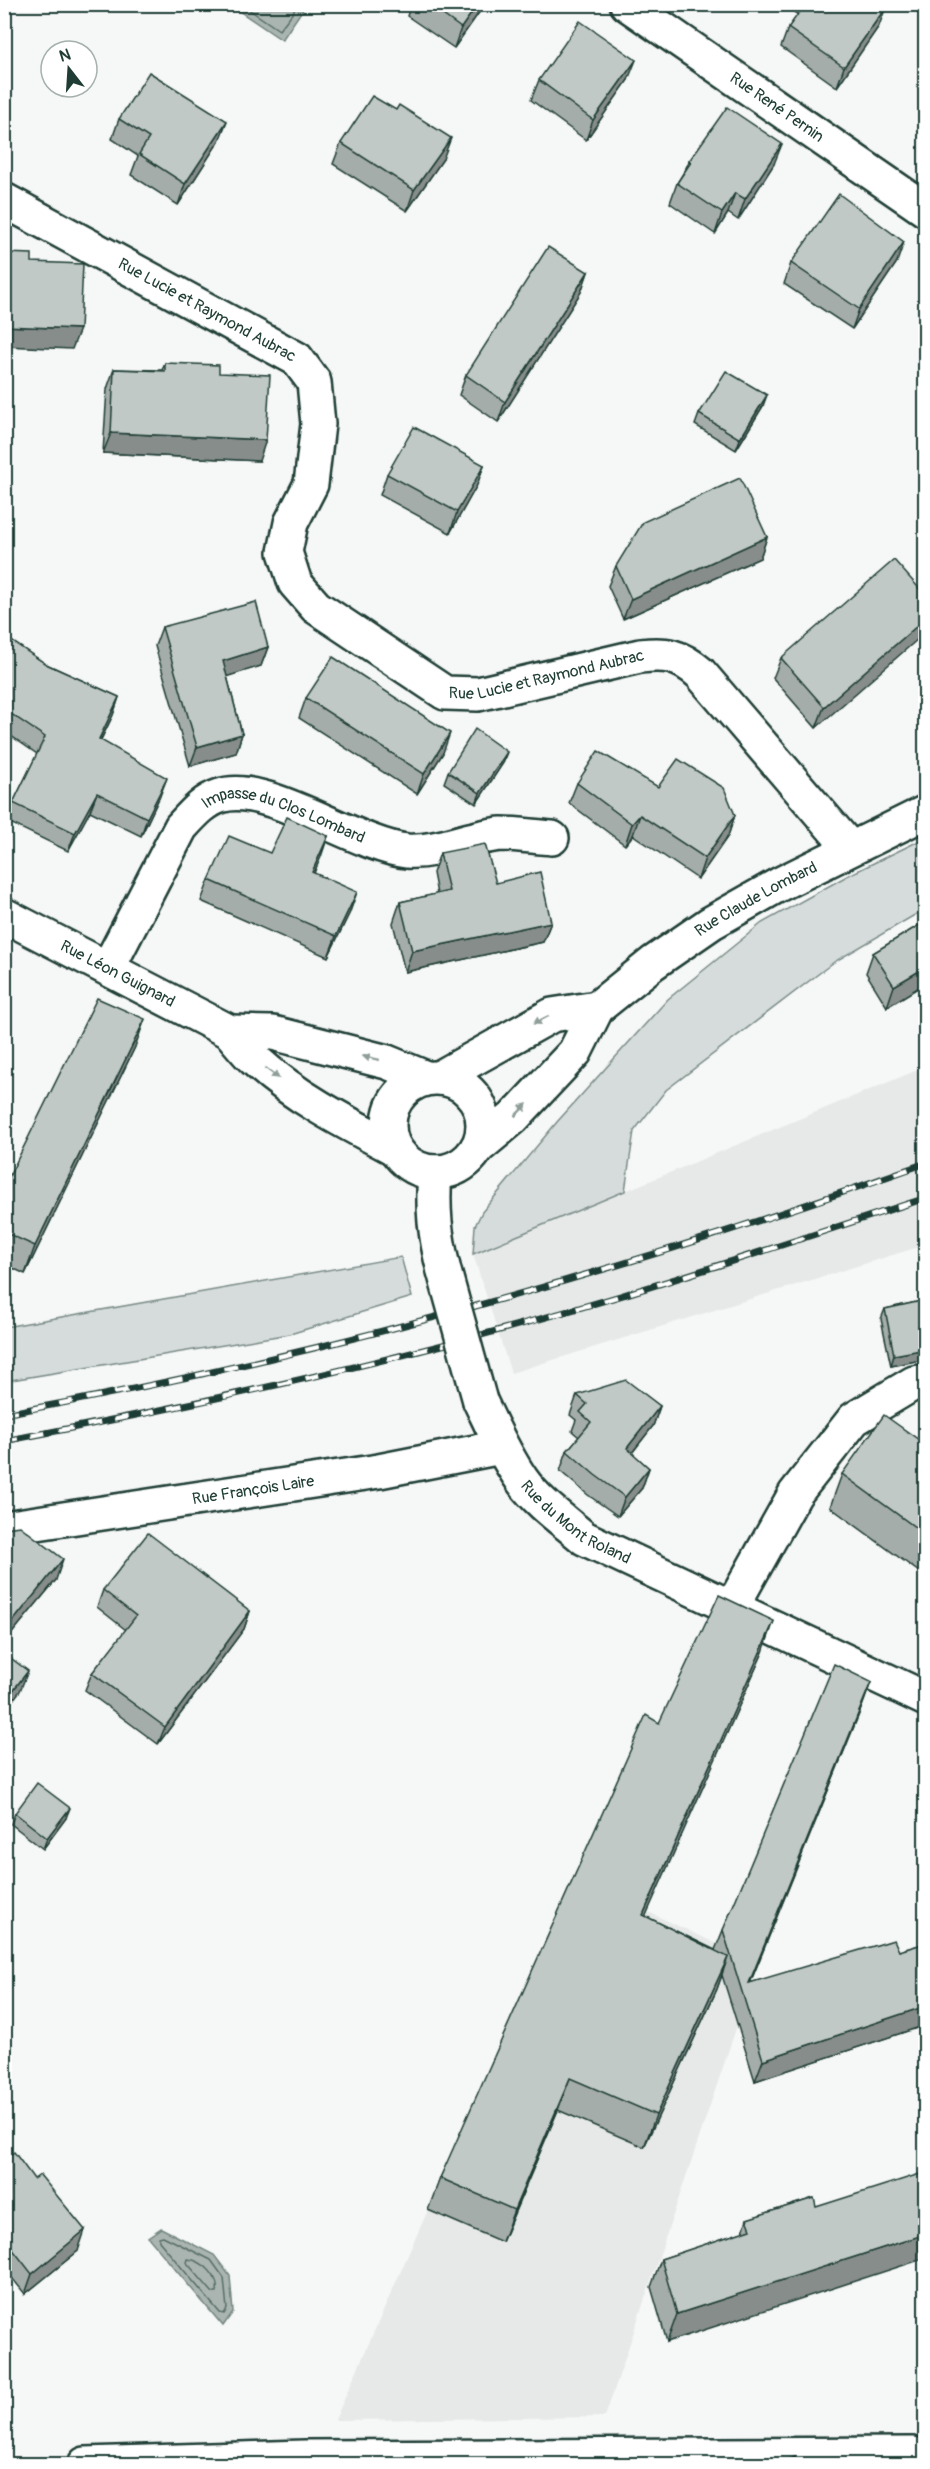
<svg xmlns="http://www.w3.org/2000/svg" width="930" height="2469" font-family="Pangolin,sans-serif">
  <rect width="100%" height="100%" fill="#f6f7f7"/>
  <filter id="ink" filterUnits="userSpaceOnUse"><feTurbulence type="fractalNoise" baseFrequency=".0167" numOctaves="2"/><feDisplacementMap in="SourceGraphic" scale="12" xChannelSelector="R" yChannelSelector="G"/><feConvolveMatrix kernelMatrix="1 2 1 2 8 2 1 2 1" color-interpolation-filters="sRGB"/></filter>
  <g filter="url(#ink)">
    <g fill="#e6e9e8">
      <polygon points="925,1067 925,1245 511,1373 473,1254"/>
      <polygon points="575,1878 758,1963 605,2417 335,2420"/>
    </g>
    <g fill="#d6dcdb" stroke="#7a8c88" stroke-width="1.5">
      <polygon points="925,838 925,909 834,962 666,1090 634,1131 625,1191 473,1254 475,1226 482,1212 557,1122 668,999 762,923 847,876"/>
      <polygon points="401,1257 412,1297 290,1334 5,1381 5,1327"/>
    </g>
    <g fill="#aab5b1" stroke="#72857f" stroke-width="1.5">
      <polygon points="230,5 297,5 303,9 282,40"/>
      <polygon points="161,2228 214,2255 230,2276 233,2312 223,2326 148,2237"/>
    </g>
    <g fill="none" stroke-linecap="round" stroke-linejoin="round">
      <g stroke="#576d66" stroke-width="1.5">
        <polyline points="241,4 279,30 294,11 294,4"/>
        <polygon points="163,2236 211,2260 224,2278 227,2309 224,2314 220,2313 159,2241 159,2237"/>
        <path d="M188,2259C204,2261 220,2277 217,2293H213L187,2263Z"/>
      </g>
      <defs>
        <g id="minor">
          <path id="s1" d="M627,4L926,210"/>
          <path id="s2" d="M4,200L297,359L314,382L318,424L311,484L291,523L285,552L295,583L316,607L445,693L478,694L640,656C666,653 679,655 700,673L850,848"/>
          <path id="s3" d="M4,915L230,1032C238,1041 246,1052 255,1060C295,1097 346,1123 394,1148"/>
          <path id="s4" d="M108,968L181,827C193,814 204,801 220,796C265,780 356,846 407,851C439,853 471,836 502,834C518,834 536,837 552,838"/>
          <polyline points="230,1032 273,1033 387,1062 426,1078"/>
          <circle cx="436" cy="1125" r="47"/>
          <polyline points="439,1078 552,1015 597,1008"/>
          <path id="s5" d="M477,1148L513,1118L575,1052L597,1008L653,963L711,923L780,884L926,812"/>
          <path d="M435,1172C432,1209 435,1235 444,1271"/>
          <path id="s6" d="M480,1401C493,1428 505,1456 522,1480C538,1503 563,1520 584,1538L926,1699"/>
          <path id="s7" d="M4,1528L379,1471L501,1447"/>
          <polyline points="732,1607 795,1494 854,1419 914,1383 926,1381"/>
          <polyline points="85,2464 305,2457 913,2454 926,2458"/>
        </g>
      </defs>
      <use href="#minor" stroke="#1f3d34" stroke-width="38"/>
      <use href="#minor" stroke="#fff" stroke-width="33"/>
      <defs>
        <g id="rail">
          <path d="M4,1414C318,1357 626,1271 926,1163"/>
          <path d="M4,1441C212,1402 418,1356 620,1296C723,1265 824,1231 926,1198"/>
        </g>
      </defs>
      <use href="#rail" stroke="#1f3d34" stroke-width="7"/>
      <use href="#rail" stroke="#fff" stroke-width="4.5" stroke-dasharray="14" stroke-linecap="butt"/>
      <defs>
        <polyline id="minor-bridge" points="444,1271 480,1401"/>
      </defs>
      <use href="#minor-bridge" stroke="#1f3d34" stroke-width="38" stroke-linecap="butt"/>
      <use href="#minor-bridge" stroke="#fff" stroke-width="33"/>
    </g>
    <g fill="#a5adaa" stroke="#1f3d34" stroke-width="1.5">
      <polygon points="411,4 485,4 454,48 407,16"/>
      <polygon points="782,4 884,4 879,26 837,87 781,47 788,28 798,15"/>
      <polygon points="539,80 628,80 586,140 531,100"/>
      <polygon points="119,119 219,141 178,205 131,175 138,156 112,139"/>
      <polygon points="926,122 926,138 921,135"/>
      <polygon points="341,143 443,159 407,211 333,164"/>
      <polygon points="689,161 774,164 738,220 728,213 715,234 670,203 677,183 685,170"/>
      <polygon points="897,262 852,329 784,284 791,263"/>
      <polygon points="588,272 581,292 498,422 459,395 466,375"/>
      <polygon points="165,363 259,461 103,453 107,389 114,369 162,370"/>
      <polygon points="763,406 736,450 695,425 699,414"/>
      <polygon points="484,465 477,485 450,533 380,495 387,474"/>
      <polygon points="767,537 760,558 623,619 608,586 616,566"/>
      <polygon points="926,596 816,728 773,678 781,658"/>
      <polygon points="162,627 268,647 261,666 227,676 242,734 236,753 190,766 155,646"/>
      <polygon points="4,636 46,664 119,697 113,715 101,740 160,796 141,836 90,811 68,851 6,821 13,803 37,754 4,731"/>
      <polygon points="306,698 443,753 417,794 299,718"/>
      <polygon points="503,763 476,804 444,783 448,772"/>
      <polygon points="577,783 658,787 735,815 728,836 698,879 633,835 625,845 569,803"/>
      <polygon points="328,836 314,873 350,912 328,957 201,901 209,880 270,853"/>
      <polygon points="440,853 496,883 551,922 543,942 405,972 393,923 400,902 437,894 433,873"/>
      <polygon points="926,921 887,1007 866,973 873,953"/>
      <polygon points="135,1047 25,1274 4,1264 4,1187"/>
      <polygon points="926,1300 926,1359 891,1366 881,1319 885,1309"/>
      <polygon points="577,1395 660,1406 653,1426 632,1453 649,1468 642,1488 618,1516 588,1495 560,1471 567,1451 579,1437 572,1431 576,1420 570,1415"/>
      <polygon points="926,1445 926,1577 830,1507 842,1474"/>
      <polygon points="4,1528 56,1580 4,1643"/>
      <polygon points="103,1590 250,1611 244,1629 158,1744 85,1690 92,1673 126,1630 97,1607"/>
      <polygon points="763,1652 645,1916 715,1950 723,1930 871,1682 863,1704 750,1983 899,1951 926,1943 926,2025 755,2081 722,1975 717,1989 644,2147 558,2110 502,2242 428,2210 440,2178 659,1723"/>
      <polygon points="15,1813 66,1818 43,1849 11,1824"/>
      <polygon points="4,2159 78,2251 25,2294 4,2268"/>
      <polygon points="814,2198 667,2342 651,2287 661,2259 743,2232 747,2219"/>
    </g>
    <g fill="#868d8b" stroke="#1f3d34" stroke-width="1.5">
      <polygon points="478,4 485,4 454,48 461,28"/>
      <polygon points="886,7 879,26 837,87 844,67"/>
      <polygon points="636,60 628,80 586,140 593,120"/>
      <polygon points="227,121 219,141 178,205 185,184"/>
      <polygon points="451,138 443,159 407,211 414,190"/>
      <polygon points="782,144 774,164 738,220 745,199"/>
      <polygon points="735,193 728,213 715,234 722,213"/>
      <polygon points="904,242 897,262 852,329 859,309"/>
      <polygon points="588,272 581,292 498,422 505,402"/>
      <polygon points="4,326 80,329 72,349 4,346"/>
      <polygon points="767,395 763,406 736,450 740,439"/>
      <polygon points="111,433 266,440 259,461 103,453"/>
      <polygon points="484,465 477,485 450,533 457,512"/>
      <polygon points="767,537 760,558 623,619 631,599"/>
      <polygon points="926,618 926,632 816,728 824,707"/>
      <polygon points="268,647 261,666 216,680 223,661"/>
      <polygon points="119,697 113,715 92,757 99,739"/>
      <polygon points="450,733 443,753 417,794 424,774"/>
      <polygon points="242,734 236,753 190,766 197,747"/>
      <polygon points="507,752 503,763 476,804 480,793"/>
      <polygon points="167,778 160,796 141,836 147,818"/>
      <polygon points="97,793 90,811 68,851 75,833"/>
      <polygon points="640,815 633,835 625,845 632,824"/>
      <polygon points="735,815 728,836 698,879 705,858"/>
      <polygon points="328,836 321,857 305,893 312,872"/>
      <polygon points="357,892 350,912 328,957 336,936"/>
      <polygon points="551,922 543,942 405,972 412,951"/>
      <polygon points="926,967 926,983 887,1007 894,986"/>
      <polygon points="145,1019 135,1047 25,1274 35,1246"/>
      <polygon points="926,1349 926,1359 891,1366 894,1355"/>
      <polygon points="660,1406 653,1426 620,1468 627,1448"/>
      <polygon points="649,1468 642,1488 618,1516 625,1497"/>
      <polygon points="63,1559 56,1580 4,1643 4,1640 10,1625"/>
      <polygon points="250,1611 244,1629 158,1744 165,1727"/>
      <polygon points="774,1621 763,1652 632,1947 643,1915"/>
      <polygon points="28,1671 20,1691 4,1712 4,1702"/>
      <polygon points="871,1682 863,1704 744,1998 749,1983"/>
      <polygon points="70,1808 66,1818 43,1849 47,1838"/>
      <polygon points="728,1957 717,1989 644,2147 656,2115"/>
      <polygon points="926,2006 926,2025 755,2081 763,2060"/>
      <polygon points="570,2078 558,2110 502,2242 514,2210"/>
      <polygon points="85,2230 78,2251 25,2294 32,2274"/>
      <polygon points="926,2234 926,2258 667,2342 677,2314"/>
    </g>
    <g fill="#c0c9c6" stroke="#1f3d34" stroke-width="1.5">
      <polygon points="428,4 478,4 461,28"/>
      <polygon points="805,4 884,4 886,7 844,67 788,28"/>
      <polygon points="580,21 636,60 593,120 539,80"/>
      <polygon points="149,72 227,121 185,184 139,154 149,138 119,119"/>
      <polygon points="372,96 396,110 399,105 451,138 414,190 341,143"/>
      <polygon points="727,107 782,144 745,199 735,193 722,213 677,183 691,162 689,161"/>
      <polygon points="839,194 904,242 859,309 791,263"/>
      <polygon points="548,247 588,272 505,402 466,375"/>
      <polygon points="4,253 32,254 32,262 83,264 80,329 4,326"/>
      <polygon points="165,363 219,365 219,373 270,375 266,440 111,433 114,369 165,371"/>
      <polygon points="726,371 767,395 740,439 699,414"/>
      <polygon points="414,427 484,465 457,512 387,474"/>
      <polygon points="740,478 767,537 631,599 616,566 643,522"/>
      <polygon points="894,560 926,596 926,618 824,707 781,658"/>
      <polygon points="256,602 268,647 223,661 242,734 197,747 162,627"/>
      <polygon points="4,636 46,664 119,697 99,739 167,778 147,818 97,793 75,833 13,803 45,737 4,709"/>
      <polygon points="333,657 450,733 424,774 306,698"/>
      <polygon points="475,729 507,752 480,793 448,772"/>
      <polygon points="598,751 658,787 678,759 724,788 735,815 705,858 640,815 632,824 577,783"/>
      <polygon points="287,817 328,836 312,872 357,892 336,936 209,880 229,836 270,853"/>
      <polygon points="485,844 496,883 540,872 551,922 412,951 400,902 449,891 440,853"/>
      <polygon points="926,921 926,967 894,986 873,953"/>
      <polygon points="4,958 11,961 4,974"/>
      <polygon points="97,998 145,1019 35,1246 4,1232 4,1187"/>
      <polygon points="926,1300 926,1349 894,1355 885,1309"/>
      <polygon points="626,1380 660,1406 627,1448 649,1468 625,1497 595,1475 567,1451 591,1422 580,1412 587,1404 577,1395"/>
      <polygon points="884,1415 926,1445 926,1535 842,1474"/>
      <polygon points="20,1526 63,1559 10,1625 4,1621 4,1528"/>
      <polygon points="148,1533 250,1611 165,1727 92,1673 136,1616 103,1590"/>
      <polygon points="719,1595 774,1621 643,1915 728,1957 656,2115 570,2078 514,2210 440,2178 646,1715 659,1723"/>
      <polygon points="4,1653 28,1671 4,1702"/>
      <polygon points="834,1664 871,1682 749,1983 894,1940 899,1951 926,1943 926,2006 763,2060 723,1930"/>
      <polygon points="37,1783 70,1808 47,1838 15,1813"/>
      <polygon points="14,2152 34,2179 40,2175 85,2230 32,2274 4,2238 4,2159"/>
      <polygon points="926,2172 926,2234 677,2314 661,2259 751,2229 747,2219 814,2198 816,2207"/>
      <polygon points="795,2457 797,2464 772,2464"/>
    </g>
    <defs><path id="oneway-solid" d="M-6-.8H1V-3.2L6.5 0L1 3.2V.8H-6Z" transform="scale(1.5)"/></defs>
    <g fill="#8f9e9a">
      <use href="#oneway-solid" transform="translate(541 1020) rotate(152)"/>
      <use href="#oneway-solid" transform="translate(371 1058) rotate(-167)"/>
      <use href="#oneway-solid" transform="translate(272 1073) rotate(38)"/>
      <use href="#oneway-solid" transform="translate(521 1110) rotate(-45)"/>
    </g>
  </g>
  <g text-anchor="middle" dominant-baseline="central" stroke-width="6" stroke-linejoin="round" paint-order="stroke">
    <g font-size="16" fill="#1f3d34" stroke="#fff">
      <text stroke="none"><textPath href="#s1" startOffset="182">Rue René Pernin</textPath></text>
      <text stroke="none"><textPath href="#s2" startOffset="231">Rue Lucie et Raymond Aubrac</textPath></text>
      <text stroke="none"><textPath href="#s2" startOffset="861">Rue Lucie et Raymond Aubrac</textPath></text>
      <text stroke="none"><textPath href="#s4" startOffset="276">Impasse du Clos Lombard</textPath></text>
      <text stroke="none"><textPath href="#s5" startOffset="380">Rue Claude Lombard</textPath></text>
      <text stroke="none"><textPath href="#s3" startOffset="128">Rue Léon Guignard</textPath></text>
      <text stroke="none"><textPath href="#s7" startOffset="252">Rue François Laire</textPath></text>
      <text stroke="none"><textPath href="#s6" startOffset="159">Rue du Mont Roland</textPath></text>
    </g>
  </g>
  <rect width="930" height="2469" fill="none" stroke="#fff" stroke-width="24"/>
  <rect x="12" y="12" width="906" height="2445" fill="none" stroke="#1f3d34" stroke-width="2" filter="url(#ink)"/>
  <g transform="translate(69 69) rotate(343)"><circle r="28" fill="#ffffff" stroke="#a5b1ae" stroke-width="1.5"/>
  <path d="M0-4.5L10 22L0 15L-10 22Z" fill="#1f3d34"/>
  <text y="-9" font-size="16" font-weight="bold" text-anchor="middle" fill="#1f3d34">N</text>
  </g>
</svg>
